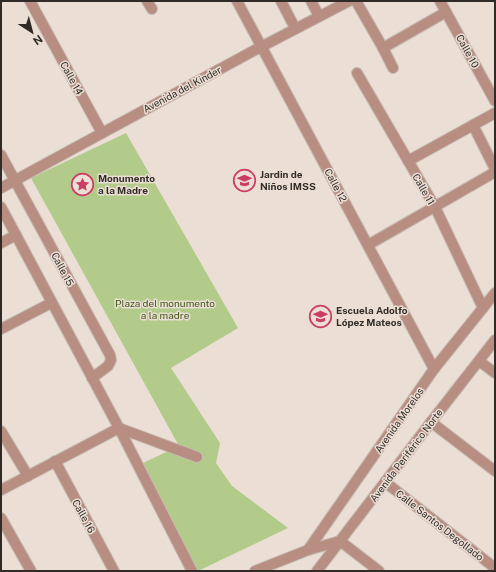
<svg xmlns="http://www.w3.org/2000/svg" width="496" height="572" font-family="'Public Sans',sans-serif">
  <rect width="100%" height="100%" fill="#ebded4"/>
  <polygon fill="#b2cb8b" points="126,133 238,328 171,368 220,443 216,463 232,486 288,528 198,571 143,463 179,446 31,178"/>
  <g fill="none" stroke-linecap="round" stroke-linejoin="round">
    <defs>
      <g id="minor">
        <polyline points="30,1 102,133"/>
        <polyline points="147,1 152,9"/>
        <polyline points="237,1 434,369"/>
        <polyline points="281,1 295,28"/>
        <polyline points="311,1 319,16"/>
        <polyline points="356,1 383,48 393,68"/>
        <polyline points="440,1 495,101"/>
        <polyline points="383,48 446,12"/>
        <polyline points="357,73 435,207 483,308"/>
        <polyline points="473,125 495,169"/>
        <polyline points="1,155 110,355 111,360 108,366 92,378"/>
        <polyline points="408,161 495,113"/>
        <polyline points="1,188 255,50 349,1"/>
        <polyline points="1,207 119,428 192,571"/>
        <polyline points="1,243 16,235"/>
        <polyline points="368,245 495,172"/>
        <polyline points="1,329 51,303"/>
        <polyline points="479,361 495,373"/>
        <polyline points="431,422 495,471"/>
        <polyline points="1,431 28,476"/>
        <polyline points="55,461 114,571"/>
        <polyline points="385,482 495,568"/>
        <polyline points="1,490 119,428 197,457"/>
        <polyline points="1,518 31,571"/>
        <polyline points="308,550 434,369 495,293"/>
        <polyline points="255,571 308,550 340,541 379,571"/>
        <polyline points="317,571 431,422 495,340"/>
      </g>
    </defs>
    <use href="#minor" stroke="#c6bab1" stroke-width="12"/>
    <use href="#minor" stroke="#b88e83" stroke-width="10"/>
  </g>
  <defs>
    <symbol id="school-ring" viewBox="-11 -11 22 22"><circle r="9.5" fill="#ebded4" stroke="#cc3d66" stroke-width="1.5"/><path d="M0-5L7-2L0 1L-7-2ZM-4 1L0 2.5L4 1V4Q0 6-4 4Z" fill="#cc3d66"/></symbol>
    <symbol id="sight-ring" viewBox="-11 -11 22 22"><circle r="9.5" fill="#ebded4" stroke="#cc3d66" stroke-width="1.5"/><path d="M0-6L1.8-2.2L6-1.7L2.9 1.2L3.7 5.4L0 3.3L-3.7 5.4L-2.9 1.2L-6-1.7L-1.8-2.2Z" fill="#cc3d66"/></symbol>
  </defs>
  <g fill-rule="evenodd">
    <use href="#school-ring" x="232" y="168" width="25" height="25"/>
    <use href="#sight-ring" x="70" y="172" width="25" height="25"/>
    <use href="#school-ring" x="308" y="304" width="25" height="25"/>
  </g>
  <g text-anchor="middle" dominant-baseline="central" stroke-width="3" stroke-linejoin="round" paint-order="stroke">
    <g font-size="10" fill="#302b27" stroke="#ebded4">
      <text transform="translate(468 51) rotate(61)">Calle 10</text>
      <text transform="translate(72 78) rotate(61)">Calle 14</text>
      <text transform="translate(182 89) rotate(-28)">Avenida del Kinder</text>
      <text transform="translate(336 185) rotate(62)">Calle 12</text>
      <text transform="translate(424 189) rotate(60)">Calle 11</text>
      <text transform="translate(63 269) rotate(62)">Calle 15</text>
      <text transform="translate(399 420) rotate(-55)">Avenida Morelos</text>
      <text transform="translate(406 455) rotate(-53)">Avenida Periférico Norte</text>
      <text transform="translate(84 516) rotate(61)">Calle 16</text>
      <text transform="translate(440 525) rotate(38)">Calle Santos Degollado</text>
    </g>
    <g font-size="10" font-weight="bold" fill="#302b27" stroke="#ebded4" text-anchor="start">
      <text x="260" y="174">Jardin de<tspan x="260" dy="12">Niños IMSS</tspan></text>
      <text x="98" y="178">Monumento<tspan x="98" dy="12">a la Madre</tspan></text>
      <text x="336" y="310">Escuela Adolfo<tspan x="336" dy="12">López Mateos</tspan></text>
    </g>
    <g font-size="10" fill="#425618" stroke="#ebded4">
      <text x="165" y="303">Plaza del monumento<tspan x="165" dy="12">a la madre</tspan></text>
    </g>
  </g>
  <rect width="496" height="572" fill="none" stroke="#302b27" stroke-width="4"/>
  <g transform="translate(32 32) rotate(144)" stroke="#ebded4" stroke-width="3" paint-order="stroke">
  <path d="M0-3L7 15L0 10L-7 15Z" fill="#302b27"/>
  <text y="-6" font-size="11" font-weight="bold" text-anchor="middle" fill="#302b27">N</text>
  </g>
</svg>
